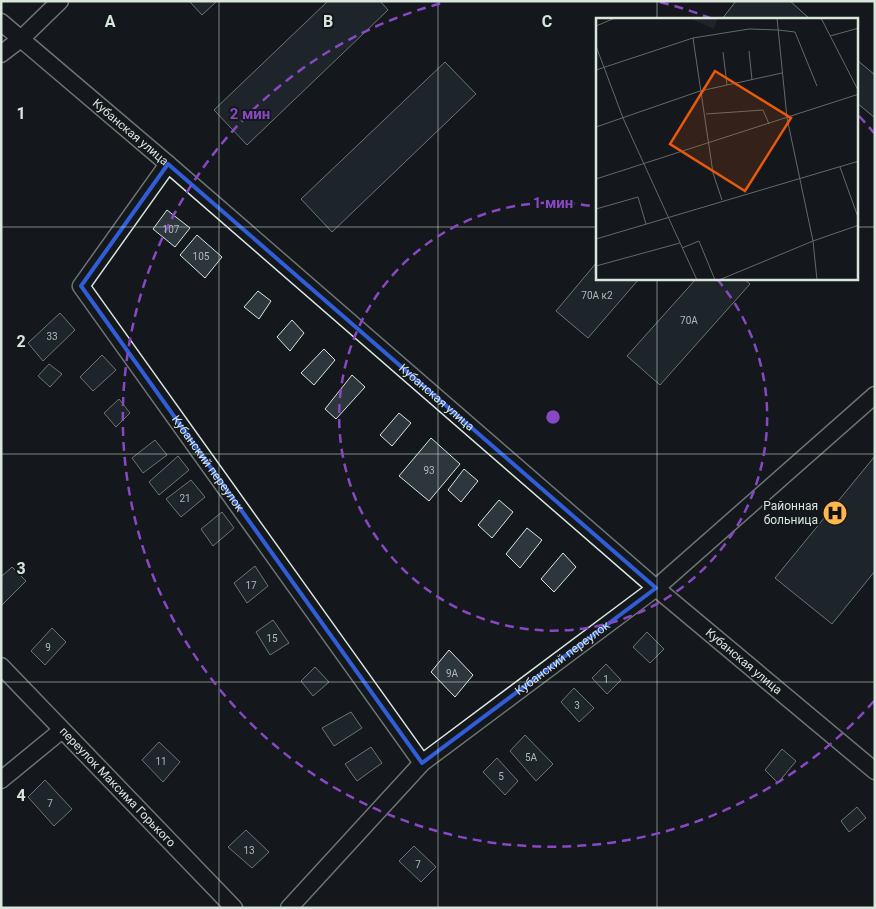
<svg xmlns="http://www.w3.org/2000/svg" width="876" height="909" font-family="Roboto,sans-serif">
  <rect width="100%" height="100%" fill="#14181c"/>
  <g fill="#2c363c" stroke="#d8e6dc">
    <polygon points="189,1 217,1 202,15"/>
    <polygon points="328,1 380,1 388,10 247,145 214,110"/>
    <polygon points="736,1 790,1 810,19 722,19"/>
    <polygon points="857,60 875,75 875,118 857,103"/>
    <polygon points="445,62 476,94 332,232 301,199"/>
    <polygon points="167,210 190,228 175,247 153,229"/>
    <polygon points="197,235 222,257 205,278 180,255"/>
    <polygon points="597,262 597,279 639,279 588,338 556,311"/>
    <polygon points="696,279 744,279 750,284 660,385 627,356"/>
    <polygon points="258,291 271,301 259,319 244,307"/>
    <polygon points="60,313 75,330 43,361 28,343"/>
    <polygon points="292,320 304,333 290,351 277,337"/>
    <polygon points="324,349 335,360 314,385 301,373"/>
    <polygon points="102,355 116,370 93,391 80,377"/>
    <polygon points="49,364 62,374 50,387 38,376"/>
    <polygon points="352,375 365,387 336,419 325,409"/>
    <polygon points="119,399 130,413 116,427 104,413"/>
    <polygon points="399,413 411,423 392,446 380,435"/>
    <polygon points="431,438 460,464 429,501 399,476"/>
    <polygon points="155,440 167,455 143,473 132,458"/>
    <polygon points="178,456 189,470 159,495 149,482"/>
    <polygon points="875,456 875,571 832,624 775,578"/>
    <polygon points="464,469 478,481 461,502 448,490"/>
    <polygon points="191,480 205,497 181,517 166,499"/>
    <polygon points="499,500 513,512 492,538 478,525"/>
    <polygon points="222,512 234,528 213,546 201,529"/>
    <polygon points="527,528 542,540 520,568 506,554"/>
    <polygon points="563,553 576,567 554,592 541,579"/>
    <polygon points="255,566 268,586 247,603 234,583"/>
    <polygon points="12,567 26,581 1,606 1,577"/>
    <polygon points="273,620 289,643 270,655 256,632"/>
    <polygon points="52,628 66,642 45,665 31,651"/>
    <polygon points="647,632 664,649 650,663 633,647"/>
    <polygon points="449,650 473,675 455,697 431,672"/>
    <polygon points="606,664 621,680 607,694 592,678"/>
    <polygon points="315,667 329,682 313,696 301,681"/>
    <polygon points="574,688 594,708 579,722 561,702"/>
    <polygon points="351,712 362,728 334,746 322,728"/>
    <polygon points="525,735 553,764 536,781 510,751"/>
    <polygon points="159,742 180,762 163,782 142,760"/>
    <polygon points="371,747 382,763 357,781 345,764"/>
    <polygon points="782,749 796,761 778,783 765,770"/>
    <polygon points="497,758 518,781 505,795 483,772"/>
    <polygon points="45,780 72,809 54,826 28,797"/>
    <polygon points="857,807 866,818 849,832 841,821"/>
    <polygon points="246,830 269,852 252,868 228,847"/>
    <polygon points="414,846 436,867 421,882 399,861"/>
  </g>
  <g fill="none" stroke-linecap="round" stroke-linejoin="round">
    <defs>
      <g id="minor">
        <path id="s1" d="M1,22L168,164L656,588L875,771"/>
        <polyline points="1,54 22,38 60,1"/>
        <path id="s2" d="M168,164L81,286L422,763"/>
        <path id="s3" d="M1,666L234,908"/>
        <polyline points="1,780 62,730"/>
        <path id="s4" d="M289,908L422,763L656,588L875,395"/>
      </g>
    </defs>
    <use href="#minor" stroke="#d8e6dc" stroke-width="19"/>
    <use href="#minor" stroke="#14181c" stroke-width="16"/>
  </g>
  <path d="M0 0H876V909H0ZM168,164L656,588L422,763L81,286Z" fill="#14181c" fill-opacity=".55" fill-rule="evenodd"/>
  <path fill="none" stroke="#305dd8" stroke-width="4" stroke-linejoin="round" d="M168,164L656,588L422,763L81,286Z"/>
  <path fill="none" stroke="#d8e6dc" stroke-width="1" stroke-opacity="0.55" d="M219,1V908M438,1V908M657,1V19M1,227H597M857,227H875M657,279V908M1,454H875M1,682H875"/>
  <g fill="none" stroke="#8948c3" stroke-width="2.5" stroke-dasharray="9 6">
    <path d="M717 279A214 214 0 1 1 596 207"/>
    <path d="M874 701A429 429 0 1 1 446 2M660 2A429 429 0 0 1 710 18M859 116A429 429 0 0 1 874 133"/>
  </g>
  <defs>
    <symbol id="hospital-disc" viewBox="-11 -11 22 22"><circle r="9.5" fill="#ffb74d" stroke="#14181c"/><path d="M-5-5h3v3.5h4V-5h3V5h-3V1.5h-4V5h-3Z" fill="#111"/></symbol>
  </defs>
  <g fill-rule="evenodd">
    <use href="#hospital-disc" x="821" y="499" width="28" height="28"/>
  </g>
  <g text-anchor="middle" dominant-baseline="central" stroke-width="4" stroke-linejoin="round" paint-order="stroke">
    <g font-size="10" fill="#adbab4">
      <text x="171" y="229">107</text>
      <text x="201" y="256">105</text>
      <text x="597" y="295">70А к2</text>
      <text x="689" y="320">70А</text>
      <text x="52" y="336">33</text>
      <text x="429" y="470">93</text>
      <text x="185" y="498">21</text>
      <text x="251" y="585">17</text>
      <text x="272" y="638">15</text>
      <text x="48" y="647">9</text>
      <text x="452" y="673">9А</text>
      <text x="606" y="679">1</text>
      <text x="577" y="705">3</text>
      <text x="531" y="757">5А</text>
      <text x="161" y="761">11</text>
      <text x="501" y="776">5</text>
      <text x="50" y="803">7</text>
      <text x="249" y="850">13</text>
      <text x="418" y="864">7</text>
    </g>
    <g font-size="12" fill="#d8e6dc" stroke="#14181c">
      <text stroke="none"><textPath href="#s1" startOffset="170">Кубанская улица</textPath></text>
      <text stroke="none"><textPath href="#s1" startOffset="575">Кубанская улица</textPath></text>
      <text stroke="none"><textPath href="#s2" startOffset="368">Кубанский переулок</textPath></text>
      <text stroke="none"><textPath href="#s4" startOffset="372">Кубанский переулок</textPath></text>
      <text stroke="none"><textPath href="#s1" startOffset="980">Кубанская улица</textPath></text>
      <text stroke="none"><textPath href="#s3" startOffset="168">переулок Максима Горького</textPath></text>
    </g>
    <g font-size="12" fill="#d8e6dc" stroke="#14181c" text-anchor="end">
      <text x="818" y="506">Районная<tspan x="818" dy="14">больница</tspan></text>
    </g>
  </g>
  <g transform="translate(596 18)">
    <rect width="262" height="262" fill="#14181c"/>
    <path d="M93,0H122L118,11Z" fill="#202428"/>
    <path fill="none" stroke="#626a69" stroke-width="1" d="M181,0L191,100L217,223L221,262M225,0L263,74M0,8L19,0M234,18L263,10M97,20L117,155L126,182M0,28L27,100L101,262M153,33L156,62M127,34L131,67M0,52L97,20L153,11L182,12L199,14L221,68M110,96L167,92L173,106M0,109L104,73L186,55M244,149L263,202M0,161L263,76M0,191L42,179L50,206M0,221L263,143M86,230L103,223L119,262M0,248L84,225M123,262L217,223L263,207"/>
    <path fill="#e8590c" fill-opacity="0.15" stroke="#e8590c" stroke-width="2.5" d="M119,53L195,100L149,173L74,126Z"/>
    <rect width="262" height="262" fill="none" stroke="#d8e6dc" stroke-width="2.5"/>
  </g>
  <g font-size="16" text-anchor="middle" font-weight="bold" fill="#d8e6dc" stroke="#14181c" stroke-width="4" stroke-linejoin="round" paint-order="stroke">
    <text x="110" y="27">A</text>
    <text x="328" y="27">B</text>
    <text x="547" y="27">C</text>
    <text x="21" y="119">1</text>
    <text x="21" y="347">2</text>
    <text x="21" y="574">3</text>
    <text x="21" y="801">4</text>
  </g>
  <circle cx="553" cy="417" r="8" fill="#8948c3" stroke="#14181c" stroke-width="2.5"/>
  <g font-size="15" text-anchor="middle" font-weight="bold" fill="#8948c3" stroke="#14181c" stroke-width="4" stroke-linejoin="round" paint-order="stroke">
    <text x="250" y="119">2 мин</text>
    <text x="553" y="208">1 мин</text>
  </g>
  <rect width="876" height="909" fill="none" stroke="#d8e6dc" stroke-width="5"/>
</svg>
